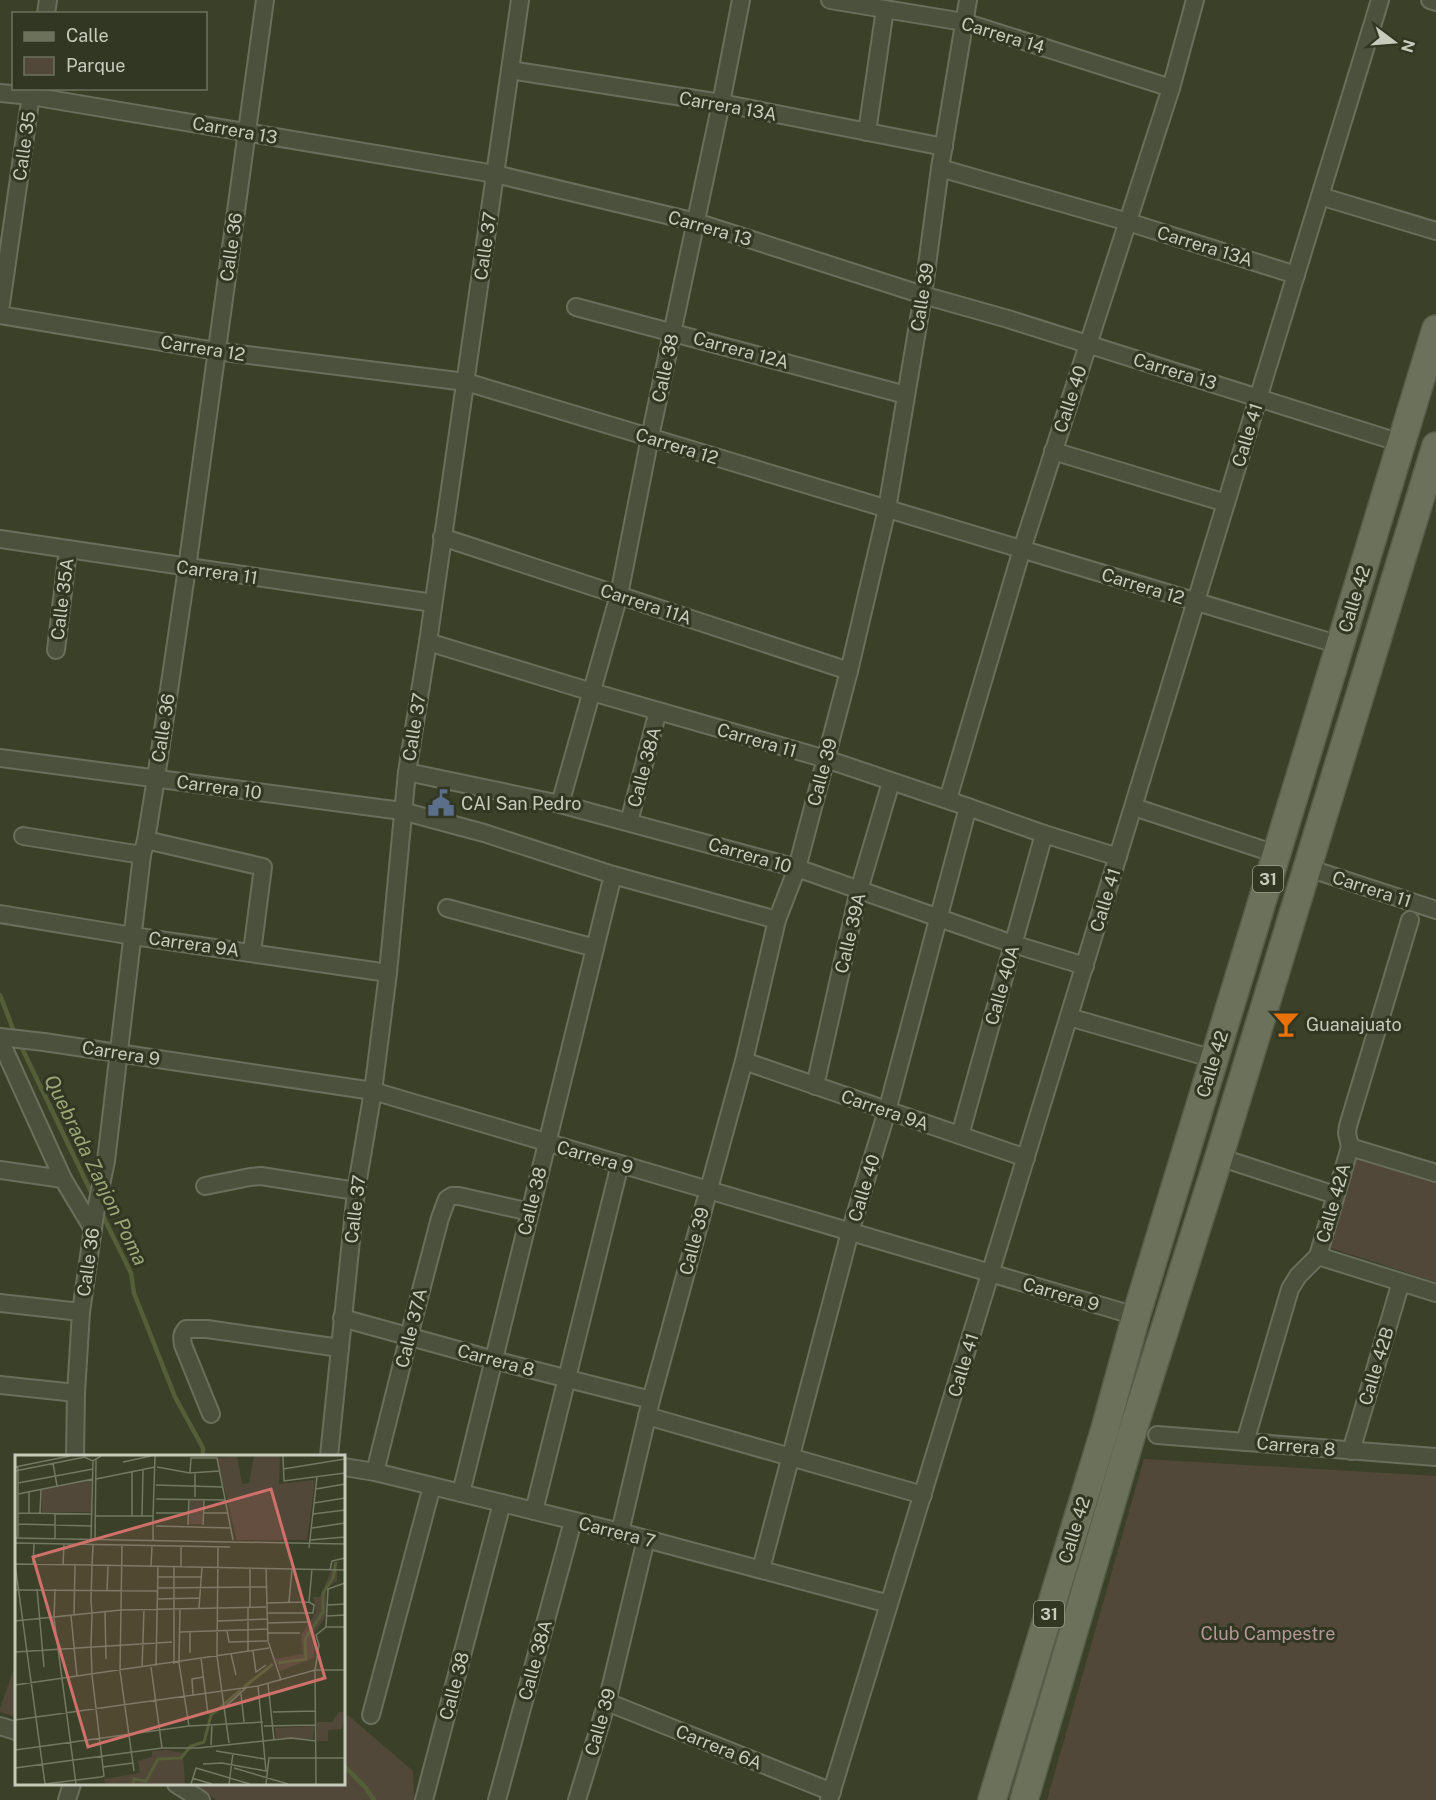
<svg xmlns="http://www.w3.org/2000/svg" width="1436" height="1800" font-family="'Public Sans',sans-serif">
  <rect width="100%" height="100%" fill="#3b4129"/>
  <g fill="#524839">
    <polygon points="1357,1156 1436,1182 1436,1282 1328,1247"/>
    <polygon points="1144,1459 1436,1476 1436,1800 1047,1800"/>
    <polygon points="16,1663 16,1717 0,1712 0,1708"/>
    <polygon points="344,1716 349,1716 413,1771 414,1800 216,1800 196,1784 344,1784"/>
  </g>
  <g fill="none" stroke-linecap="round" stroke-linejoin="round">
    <g stroke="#545e37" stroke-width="4.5">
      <polyline points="0,995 15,1034"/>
      <polyline points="20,1044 93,1196"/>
      <polyline points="101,1212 131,1273 134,1293 175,1397 203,1448 203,1456"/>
      <polyline points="344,1766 366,1788 374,1800"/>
    </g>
    <defs>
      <g id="minor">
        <polyline points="830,0 964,22 1171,88"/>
        <polyline points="1430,0 1436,2"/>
        <polyline points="46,14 48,0"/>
        <polyline points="510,70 721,103 944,147"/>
        <polyline points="0,93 31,96 495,174 696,222 923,295 1008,319 1401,443"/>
        <polyline points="867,132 885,9"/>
        <polyline points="940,168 1128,222 1296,275"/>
        <polyline points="1320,196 1436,231"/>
        <polyline points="576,307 906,395"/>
        <polyline points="0,311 32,88"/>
        <polyline points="0,315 216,351 466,382 1340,645"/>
        <polyline points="1053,451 1226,503"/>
        <polyline points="442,537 849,671"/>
        <polyline points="0,539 433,603"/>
        <polyline points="428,642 592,692 826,759 968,807 1044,834 1118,857"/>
        <polyline points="56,650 68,549"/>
        <polyline points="0,758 402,811 484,833 613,875 777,920"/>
        <polyline points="407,772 560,804 797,868 1013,944 1085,966"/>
        <polyline points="948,799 1022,549 1171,88 1195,0"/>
        <polyline points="560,804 619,595 650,437 721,103 741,0"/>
        <polyline points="1134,807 1276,854"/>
        <polyline points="629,822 658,711"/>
        <polyline points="23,836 142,855"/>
        <polyline points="146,840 263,867 252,952"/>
        <polyline points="1308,868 1436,910"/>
        <polyline points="447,908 595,948"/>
        <polyline points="0,914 133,936 388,973"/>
        <polyline points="1069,1017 1214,1059"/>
        <polyline points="0,1037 44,1042 373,1091 1136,1316"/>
        <polyline points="0,1040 63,1179 93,1229"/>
        <polyline points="744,1061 1026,1158"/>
        <polyline points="815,1086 859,890 891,782"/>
        <polyline points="960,1135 1044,834"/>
        <polyline points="1350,1147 1436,1173"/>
        <polyline points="1219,1157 1335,1195"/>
        <polyline points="0,1170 63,1179"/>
        <polyline points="205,1186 250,1177 261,1176 356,1191"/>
        <polyline points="1318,1256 1436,1293"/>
        <polyline points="0,1303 81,1312"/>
        <polyline points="342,1318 494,1360 651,1400"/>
        <polyline points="0,1385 76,1393"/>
        <path d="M211,1414L183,1345C182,1338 181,1335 186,1329H207L340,1348"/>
        <polyline points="647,1416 923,1495"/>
        <polyline points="1157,1435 1436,1457"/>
        <polyline points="1245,1442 1290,1289 1298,1276 1318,1256 1350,1147 1347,1133 1348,1126 1410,920"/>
        <polyline points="1351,1451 1401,1282"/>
        <polyline points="75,1456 76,1393 81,1312 95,1214 106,1161 142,855 146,840 156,778 187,568 265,0"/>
        <polyline points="329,1456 356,1191 373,1091 388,973 407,772 428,642 520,0"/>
        <polyline points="344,1467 375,1472 620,1532 889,1604"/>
        <polyline points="375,1472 409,1336 440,1218 447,1199 452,1196 459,1196 530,1212"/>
        <polyline points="461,1493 613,875"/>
        <polyline points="534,1511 620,1164"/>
        <polyline points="620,1532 651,1400 744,1061 777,920 797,868 849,671 887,509 923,295 940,168 968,0"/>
        <polyline points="761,1569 850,1232 887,1111 968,807"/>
        <polyline points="607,1702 832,1792"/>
        <polyline points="371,1715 432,1486"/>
        <polyline points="0,1726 16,1731"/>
        <polyline points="176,1784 201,1800"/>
        <polyline points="67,1800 72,1784"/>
        <polyline points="424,1800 502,1503"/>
        <polyline points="497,1800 573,1521"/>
        <polyline points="577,1800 607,1702 646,1539"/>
        <polyline points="829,1800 1380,0"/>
      </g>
      <g id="primary">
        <polyline points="992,1800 1105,1429 1136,1316 1436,329"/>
        <polyline points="1024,1800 1132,1433 1219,1157 1436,446"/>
      </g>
    </defs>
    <use href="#minor" stroke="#696f5c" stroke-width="20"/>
    <use href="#primary" stroke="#585e4a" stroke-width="30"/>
    <use href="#minor" stroke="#4c513d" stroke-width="16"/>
    <use href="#primary" stroke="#6c715c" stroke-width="27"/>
  </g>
  <defs>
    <symbol id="civic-bare" viewBox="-9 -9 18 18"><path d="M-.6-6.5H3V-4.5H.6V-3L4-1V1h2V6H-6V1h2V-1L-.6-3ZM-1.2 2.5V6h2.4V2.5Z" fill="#5c6f8a" stroke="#313722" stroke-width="2.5" paint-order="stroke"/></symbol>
    <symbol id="bar-bare" viewBox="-9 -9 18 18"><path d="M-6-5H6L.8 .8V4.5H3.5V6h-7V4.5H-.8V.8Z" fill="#e8710a" stroke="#313722" stroke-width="2.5" paint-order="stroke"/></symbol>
  </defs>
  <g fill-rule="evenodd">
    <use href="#civic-bare" x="422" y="784" width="38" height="38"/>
    <use href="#bar-bare" x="1267" y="1005" width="38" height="38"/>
  </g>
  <g text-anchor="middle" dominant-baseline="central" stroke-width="6" stroke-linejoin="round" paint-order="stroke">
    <g fill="#313722" stroke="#999f8d" stroke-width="1.5">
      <rect x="1253" y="866" width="30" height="26" rx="4.5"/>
      <rect x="1034" y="1601" width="30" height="26" rx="4.5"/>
    </g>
    <g font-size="16" font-weight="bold" fill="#c6cbbb">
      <text x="1268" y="879">31</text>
      <text x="1049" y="1614">31</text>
    </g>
    <g font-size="18" fill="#c6cbbb" stroke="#313722">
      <text transform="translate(1003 35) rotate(17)">Carrera 14</text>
      <text transform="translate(728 106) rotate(10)">Carrera 13A</text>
      <text transform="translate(235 130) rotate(10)">Carrera 13</text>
      <text transform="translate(24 146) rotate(-82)">Calle 35</text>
      <text transform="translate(710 228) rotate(16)">Carrera 13</text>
      <text transform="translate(485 246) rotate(-82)">Calle 37</text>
      <text transform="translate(1205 246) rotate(17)">Carrera 13A</text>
      <text transform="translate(231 247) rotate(-82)">Calle 36</text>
      <text transform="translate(922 297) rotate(-81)">Calle 39</text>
      <text transform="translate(203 348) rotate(9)">Carrera 12</text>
      <text transform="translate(741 350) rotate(15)">Carrera 12A</text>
      <text transform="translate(665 368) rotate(-78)">Calle 38</text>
      <text transform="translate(1175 371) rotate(17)">Carrera 13</text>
      <text transform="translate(1070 399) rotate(-72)">Calle 40</text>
      <text transform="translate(1247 435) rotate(-73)">Calle 41</text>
      <text transform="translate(677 446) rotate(17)">Carrera 12</text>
      <text transform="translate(217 572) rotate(8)">Carrera 11</text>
      <text transform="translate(1143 586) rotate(17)">Carrera 12</text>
      <text transform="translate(62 599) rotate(-83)">Calle 35A</text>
      <text transform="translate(1354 599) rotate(-73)">Calle 42</text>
      <text transform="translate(646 604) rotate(18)">Carrera 11A</text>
      <text transform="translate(414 727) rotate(-81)">Calle 37</text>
      <text transform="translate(163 728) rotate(-81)">Calle 36</text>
      <text transform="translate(757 740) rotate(16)">Carrera 11</text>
      <text transform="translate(644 767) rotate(-75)">Calle 38A</text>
      <text transform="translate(822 772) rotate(-75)">Calle 39</text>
      <text transform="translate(219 787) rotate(8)">Carrera 10</text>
      <text transform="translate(750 855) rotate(16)">Carrera 10</text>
      <text transform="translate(1372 889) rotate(18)">Carrera 11</text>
      <text transform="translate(1105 900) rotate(-73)">Calle 41</text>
      <text transform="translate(850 933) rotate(-77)">Calle 39A</text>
      <text transform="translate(194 944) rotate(8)">Carrera 9A</text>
      <text transform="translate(1002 985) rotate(-74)">Calle 40A</text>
      <text transform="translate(121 1053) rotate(9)">Carrera 9</text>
      <text transform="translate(1212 1064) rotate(-73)">Calle 42</text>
      <text transform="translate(885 1110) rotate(19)">Carrera 9A</text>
      <text transform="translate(595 1157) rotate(16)">Carrera 9</text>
      <text transform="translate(864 1188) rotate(-73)">Calle 40</text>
      <text transform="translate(532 1201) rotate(-76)">Calle 38</text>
      <text transform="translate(1333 1203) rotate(-74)">Calle 42A</text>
      <text transform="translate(355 1209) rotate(-83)">Calle 37</text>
      <text transform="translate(694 1241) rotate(-75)">Calle 39</text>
      <text transform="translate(88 1262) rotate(-82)">Calle 36</text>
      <text transform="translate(1061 1294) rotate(16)">Carrera 9</text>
      <text transform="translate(411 1328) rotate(-76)">Calle 37A</text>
      <text transform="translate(496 1360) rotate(15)">Carrera 8</text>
      <text transform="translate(963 1365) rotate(-73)">Calle 41</text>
      <text transform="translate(1376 1366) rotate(-73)">Calle 42B</text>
      <text transform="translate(1296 1446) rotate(5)">Carrera 8</text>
      <text transform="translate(1074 1530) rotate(-73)">Calle 42</text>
      <text transform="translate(617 1532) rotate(14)">Carrera 7</text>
      <text transform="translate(535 1660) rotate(-75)">Calle 38A</text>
      <text transform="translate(454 1686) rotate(-75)">Calle 38</text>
      <text transform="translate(600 1722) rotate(-74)">Calle 39</text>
      <text transform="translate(719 1747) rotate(22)">Carrera 6A</text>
    </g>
    <g font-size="18" fill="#c6cbbb" stroke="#313722" text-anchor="start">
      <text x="461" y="803">CAI San Pedro</text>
      <text x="1306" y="1024">Guanajuato</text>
    </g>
    <g font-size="18" fill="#b39799" stroke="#313722">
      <text x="1268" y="1633">Club Campestre</text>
    </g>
    <g font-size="20" font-style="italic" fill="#9ba777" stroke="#313722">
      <text transform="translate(96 1170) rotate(64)">Quebrada Zanjon Poma</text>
    </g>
  </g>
  <g transform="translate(15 1455)">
    <rect width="330" height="330" fill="#3b4129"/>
    <path d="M222,1L227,29L234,28L239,1H265L264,29L300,25L292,85H222L202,3ZM76,25V57H27V35ZM175,45H188L187,69H174ZM316,116H322V126L311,133V161L300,177L299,203L265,216L260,204L288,199L286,180L301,157L298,142H305ZM324,257H330L327,274L313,275V286H302V267H317ZM299,271L298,284L261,283L260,273ZM151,295L168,298L170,329H90L89,324L125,318L123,306L137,302V296Z" fill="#524839"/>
    <path fill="none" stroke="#545e37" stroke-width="3" d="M263,208L291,204L290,184L308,157V138L318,123L321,107M229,232L258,209M118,329L119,324L131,326L143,304L166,303L176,291L189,287L196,260L226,235"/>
    <path fill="none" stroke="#737863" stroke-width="1.5" d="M268,1L269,26L330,18M69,2L78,6L86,1M108,7L136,1M38,8L42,31M0,12L55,1M142,12L175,18L204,16M268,14L330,4M0,16L70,2M175,18L176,3H202L218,85M81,24L140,12M3,28L78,14M141,30L207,32M301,34L330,29M3,39L78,24M180,42V17M141,44L210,45M299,48L330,43M3,58L77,59M14,58V37M25,58L26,35M141,58H173M189,58H213M298,59L330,55M80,61H138V86M117,61V16M127,61L128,14M138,62L140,1M3,69L77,71M173,70L174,44M188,70L189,45M141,71L216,73M297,73L330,68M0,83L330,89M3,83V12M40,84V59M76,85L78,6M80,85L81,5M295,85L330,82M0,88L215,92M78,90L77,110L76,146L77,159L76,191L77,220L89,321L86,322L30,329L0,109L77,110L330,115M107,90L105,216L119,316M203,92L202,201L214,288M294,93L302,22M18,109L19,89M48,110L49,89M136,111L137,91M159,112V209M166,112V91M235,113V153M251,113L253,186L266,225M315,115L317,106L330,103M143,122H186M142,133L251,132M22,134L29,212M40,134L39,163L61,329M0,135L142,136M92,136L93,111M142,144L185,143M274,147L277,114M294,147L297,114M251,148L294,147M312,150L330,149M184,153L187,112M233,153V196M165,154L164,208L174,271M90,157L91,204M252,158H298L299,150L294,147M56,161L62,222M59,161L60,110M312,161L330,160M0,166L106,155L251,152M203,166L252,164M252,168L294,167M311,172L313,134L330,128M212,176L214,187L252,186M165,177L252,174M175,177V198M252,178H285M238,196L241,217L251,210M0,197L157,187M216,199L221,220M186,203L193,259M141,211L143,112M136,212L147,293M127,213L129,154M253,229L259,285M0,230L254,193M226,239L229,267M178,240L177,224L189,222M210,252L231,233M258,257L301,256M0,265L243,231L300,215H330M249,271L301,270M196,290L197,270M0,295L174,271L248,267M201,296L250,304M188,309L207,308L251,316L243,231M88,312L118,308M0,313L147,293H183L276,283L301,286M219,313L273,329M177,323L197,329M176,329L181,313L235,329M214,329L218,298M251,329L254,303H330M301,329L300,215L304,190L301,180L311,172H330"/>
    <path fill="#cf716a" fill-opacity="0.15" stroke="#cf716a" stroke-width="3" d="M256,34L310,223L73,292L18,102Z"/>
    <rect width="330" height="330" fill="none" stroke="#c6cbbb" stroke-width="3"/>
  </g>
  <rect x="12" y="12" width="195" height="78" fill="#313722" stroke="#6d725f" stroke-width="1.5"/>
  <rect x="24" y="32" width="30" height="9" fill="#6c715c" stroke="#6d725f" stroke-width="1.5"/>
  <text x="66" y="42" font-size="18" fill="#c6cbbb">Calle</text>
  <rect x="24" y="57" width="30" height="18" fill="#524839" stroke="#6d725f" stroke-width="1.5"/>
  <text x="66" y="72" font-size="18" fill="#c6cbbb">Parque</text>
  <g transform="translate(1394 42) rotate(106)" stroke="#313722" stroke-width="4.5" paint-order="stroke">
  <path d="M0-4.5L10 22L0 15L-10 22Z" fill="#c6cbbb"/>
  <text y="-9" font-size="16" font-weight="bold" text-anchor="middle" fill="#c6cbbb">N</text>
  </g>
</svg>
